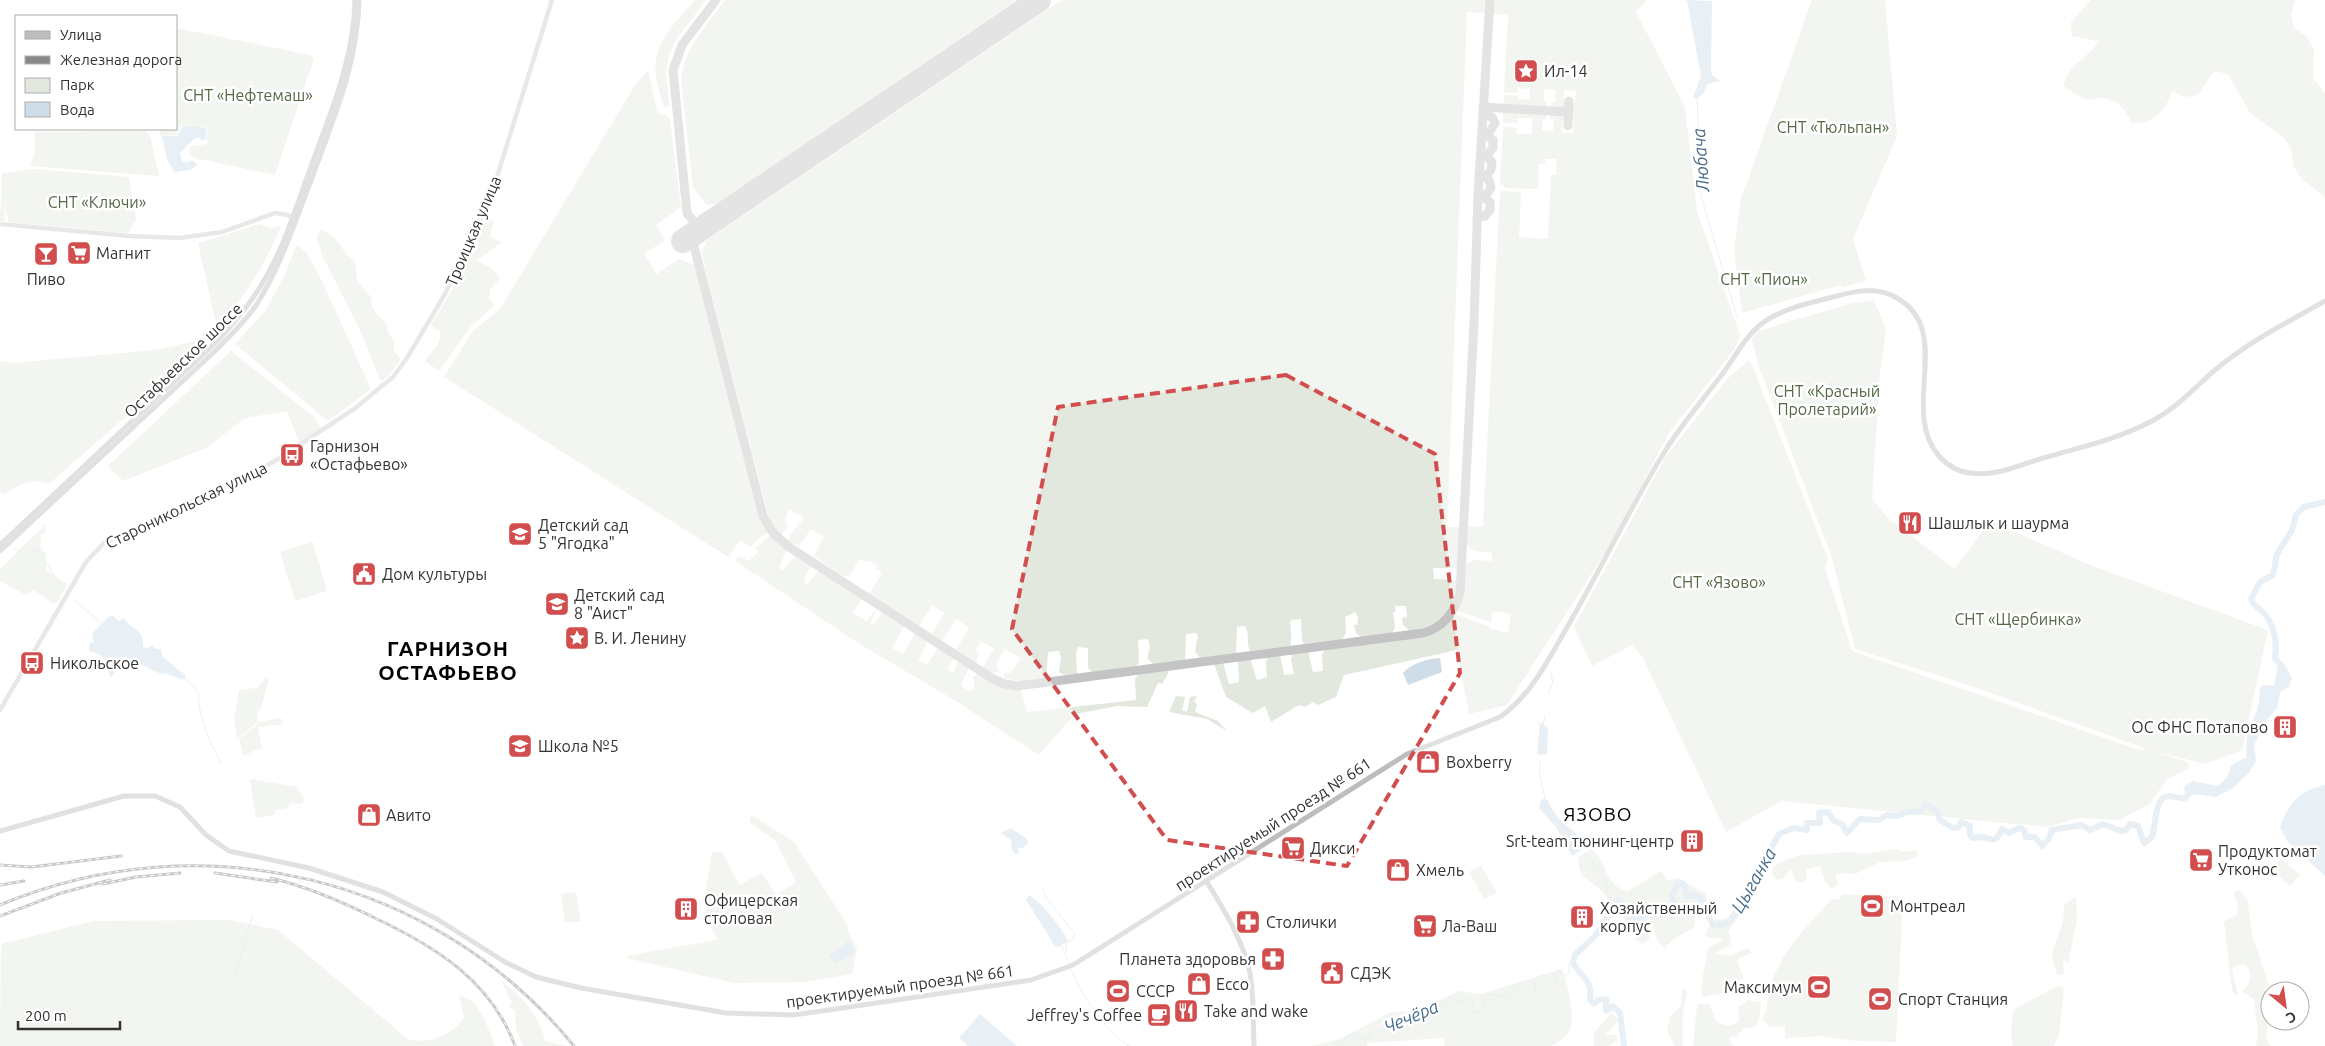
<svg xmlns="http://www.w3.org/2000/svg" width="2325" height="1046" font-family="Ubuntu,sans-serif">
  <rect width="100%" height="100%" fill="#fff"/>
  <g fill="#e2e8dd">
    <path d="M695,0H706L678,37L669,54L666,73L669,105L665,108C661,102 660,93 658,86C648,46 671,28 695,0Z"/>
    <path d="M725,0H1016L719,203L706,205L693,187L681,80C684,47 707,25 725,0Z"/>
    <path d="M1062,0H1486L1485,13L1467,12L1447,527H1459V568H1433L1434,579L1457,580C1461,609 1437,627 1410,631L1403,625L1402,618L1407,617L1406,606H1395L1396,611L1393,612L1395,628L1392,633L1361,637L1356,633L1354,625H1357L1358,617L1355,612L1345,617L1346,633L1342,639L1304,644L1302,640L1301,619L1291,620C1289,629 1293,637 1290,646L1250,651C1246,643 1250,634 1245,626L1237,627L1236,653L1200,658L1195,651L1198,636L1196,633L1186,634L1185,660L1153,664L1147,658L1150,647L1148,639L1138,640L1139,662L1136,666L1092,672L1088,668V648L1078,647L1076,654L1077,674L1064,675L1059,672L1061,657L1059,651L1048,652L1046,678L1020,681L1004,678V674L1011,672L1021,658L1005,649L996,663L999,671L991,674L983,667L994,649L981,641L976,650L979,656L976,662L956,650L969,628L956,619L942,641L932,634L944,613L932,605L919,626L869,594L882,573L876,569L877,566L869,560L867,563L860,559L848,577L846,575L844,577L814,556L824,537L811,529L799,546L789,542L790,535L804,518L789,509L785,518L788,527L780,535L770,522L705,269L702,252L707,240Z"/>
    <polygon points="1494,0 1647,0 1636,12 1685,107 1697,211 1740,335 1734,350 1669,433 1607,550 1507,705 1469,714 1457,650 1344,675 1336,697 1318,705 1313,702 1305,707 1299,705 1271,722 1265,706 1253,713 1226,697 1214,664 1223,662 1229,684 1239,682 1238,660 1250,658 1257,680 1267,677 1266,663 1268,656 1280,655 1284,675 1294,674 1291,660 1293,653 1308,651 1313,672 1323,671 1322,655 1325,648 1431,634 1455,614 1490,627 1490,629 1508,633 1511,614 1493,611 1491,622 1458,611 1466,564 1473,560 1492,561 1492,553 1474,551 1467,545 1467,527 1483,526 1500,191 1521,192 1519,237 1548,239 1551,175 1556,175 1557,159 1545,159 1545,164 1539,164 1538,189 1506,188 1500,183 1503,127 1517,128 1517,134 1532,134 1532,118 1518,118 1517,123 1503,123 1503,110 1547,113 1547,119 1543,119 1542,130 1553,131 1554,119 1550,119 1550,113 1567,114 1567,120 1563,120 1562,132 1573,133 1574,121 1570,120 1571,103 1575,103 1576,91 1564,90 1564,102 1567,103 1567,109 1550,108 1551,102 1555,102 1555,90 1544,89 1544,101 1547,102 1547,108 1504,106 1504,95 1518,96 1518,99 1529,100 1530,89 1518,88 1518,93 1504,92 1508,15 1493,14"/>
    <polygon points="1812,0 1885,0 1897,136 1853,239 1866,281 1842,287 1841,285 1742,313 1734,249 1741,199"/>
    <path d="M2091,0H2295L2291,14L2294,28L2306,36L2314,49L2313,78L2325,93V197L2301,178L2293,166L2292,151L2284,138L2250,113L2228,74L2214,71L2198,95L2184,97L2172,91C2165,112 2154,123 2132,123C2125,108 2116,98 2099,98C2095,99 2090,100 2087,99C2077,98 2070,90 2063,85C2072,60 2086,61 2099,41L2072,36L2071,22Z"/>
    <polygon points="176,28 310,55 314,59 275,175 195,158 189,154 190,147 207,144 207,127 180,126 176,135 160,136 159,129 176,129"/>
    <polygon points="648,70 658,114 666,115 670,119 681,207 656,225 665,240 644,254 657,274 679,259 697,266 758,504 769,533 760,537 751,547 740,541 728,557 444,377 473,331 500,309 634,87"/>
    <polygon points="145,131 150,135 159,176 30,166 35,153 35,132"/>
    <polygon points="34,169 129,177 136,220 128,233 9,222 3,203 5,221 0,221 2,173"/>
    <polygon points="486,218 494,221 490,237 502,242 476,261 490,267 500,278 490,290 489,299 495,305 471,326 439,371 425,361 438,344 441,333 431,325 452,290"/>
    <path d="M260,224L269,228L281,226C265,265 245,297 217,328L198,243Z"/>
    <path d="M320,230C342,237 338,250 355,261L357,281L371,297L372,307L378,316L386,323L388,332L394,341V351L401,359L388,376L381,382L358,326L323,257L317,240Z"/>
    <polygon points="297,245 307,253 321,279 371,389 328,421 235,344 266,310 284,276"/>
    <polygon points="1874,300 1886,330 1880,371 1872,499 1888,518 1955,569 1990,521 2090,565 2268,630 2242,750 2205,764 2154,751 2189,763 2188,769 2167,779 2150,804 2119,820 2079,818 2047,827 1781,801 1726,832 1642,656 1632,645 1592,666 1574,627 1666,456 1728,378 1749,360 1753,367 1828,559 1825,568 1852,651 2139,750 2147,749 1971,686 1855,649 1832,558 1759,367 1752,339 1758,331 1849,304"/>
    <path d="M208,338L140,404L49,484C32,477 17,484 5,495L0,492V361L13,363L156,350Z"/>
    <polygon points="231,351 314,417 321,428 299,442 287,411 245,418 206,448 123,481 108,466"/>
    <polygon points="45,525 46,534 41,534 40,547 46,554 46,570 67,584 59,600 54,604 34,590 26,595 0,581 0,570 3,566"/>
    <polygon points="771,535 787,549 779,568 784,570 793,558 796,557 811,565 803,582 807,585 816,573 821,571 862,598 853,613 867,621 877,608 870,624 872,626 882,613 905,625 892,648 903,654 916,632 928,640 918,660 927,665 938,648 954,658 947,670 953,673 959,661 969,667 961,686 971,692 975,685 973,678 977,673 998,685 1021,690 1027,712 1136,700 1135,679 1139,673 1168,669 1169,672 1162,684 1158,683 1147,707 1117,706 1075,714 1039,755 954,700 858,643 735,561 738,556 749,561 759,551 755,548"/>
    <polygon points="313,542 327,591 295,601 280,552"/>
    <polygon points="266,678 269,679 261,708 257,712 258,722 237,739 234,718 239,690 257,688"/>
    <polygon points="1176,696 1185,697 1182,710 1187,712 1190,697 1197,696 1194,702 1197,704 1195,712 1218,721 1227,731 1207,719 1169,712"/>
    <polygon points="279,718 283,720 283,724 258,727 262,749 254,750 245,756 243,754 239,739 260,722"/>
    <polygon points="250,779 297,787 305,800 301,804 290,803 288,808 276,810 274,815 256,818"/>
    <polygon points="752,815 794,842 848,926 848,932 857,949 852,974 804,982 734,983 626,958 626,956 717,940 706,916 705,895 712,852 722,852 739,885 762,873 776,895 796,882 775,840 749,822"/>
    <path d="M1591,849C1607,860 1605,888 1628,891L1661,871L1668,881L1678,878L1706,894C1708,902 1708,909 1703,916L1696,914L1694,927L1671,941L1665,948L1657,940L1650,918L1647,920L1650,926L1649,939L1643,943L1637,941L1619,907L1611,904L1603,892L1581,874L1578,861L1579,857Z"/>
    <polygon points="1896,849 1904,852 1916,850 1918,855 1907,861 1880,862 1855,874 1837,873 1835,876 1839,885 1831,889 1825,881 1820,866 1806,870 1807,879 1802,883 1795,880 1791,869 1783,879 1777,880 1772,874 1772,869 1780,862 1800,855 1850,852 1862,854"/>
    <polygon points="2281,858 2300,875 2290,886 2271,870"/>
    <polygon points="1481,865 1497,893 1484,899 1469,872"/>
    <path d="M2239,890L2247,898L2253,938L2269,986L2264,989L2266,995L2262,1002L2268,1014L2266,1039L2271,1046H2256L2258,1033L2254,999L2242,991C2252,984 2253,972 2245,964L2235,966L2232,969L2238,994L2235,996L2232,990L2224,922L2237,915L2238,903L2233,893Z"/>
    <polygon points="576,892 581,921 565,923 561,894"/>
    <path d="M1842,894L1903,897L1896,1042L1857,1041L1820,1036L1785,1038V1026L1770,1027L1762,1019C1769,1008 1767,994 1772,982C1783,949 1808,925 1831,900L1839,899Z"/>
    <path d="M2076,897L2077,921L2068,963L2063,959L2064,974L2058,975C2047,954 2055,946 2062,925C2064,919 2064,912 2064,905Z"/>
    <path d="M1738,904H1745V907L1728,932L1731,937L1730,945L1714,954L1731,955L1749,948L1752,953L1739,958L1737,962L1744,977L1739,982L1737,989C1725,992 1713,995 1701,997L1703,975L1708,948L1724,939L1707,937L1705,933L1713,921L1728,918Z"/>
    <path d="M230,920L278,930L409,1040C430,1043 452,1036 464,1017L459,995L474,1002L485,1020L495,1046H0L1,944L94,921Z"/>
    <path d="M1562,969C1567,983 1576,1016 1569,1031C1566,1038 1558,1042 1551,1046H1445L1444,1038L1367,1043V1046H1311L1340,1039L1391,1012L1420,1011L1458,991L1481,994Z"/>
    <path d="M501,981C520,993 541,1018 545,1041L566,1046H523L516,1029L515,1011L509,1007L512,1003Z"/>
    <polygon points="2059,985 2064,988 2059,1034 2054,1046 2013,1046 2011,1033 2013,1010"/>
    <polygon points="1684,988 1687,992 1683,1012 1683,1046 1675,1046 1667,1031 1670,1016 1681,1006 1682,991"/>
    <path d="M1748,1000L1761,1002L1759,1019L1755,1027L1744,1028L1736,1037H1730V1041L1734,1046H1693L1697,1006L1699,1004H1709L1716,1021C1724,1026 1732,1028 1739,1020L1738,1008Z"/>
    <polygon points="1612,1012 1618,1021 1605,1035 1616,1035 1618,1041 1608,1046 1594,1046 1594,1033"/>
  </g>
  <g fill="#cfdde8">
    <polygon points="1687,0 1712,1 1711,67 1712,75 1720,81 1707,84 1703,94 1696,99 1693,97 1701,76"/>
    <polygon points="193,126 206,128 206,139 201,141 201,138 195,138 180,153 182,161 186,163 192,160 198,165 190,170 174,172 167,159 162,136 177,136 182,127"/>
    <path d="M113,615L118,621L124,618C132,631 144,628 143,647L148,648L152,645L155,649H161L162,656L186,676L183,680L165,673L161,674L130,659L122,661L111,678L105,665L106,661L101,655L89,651V644L94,642L92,634L107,618Z"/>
    <path d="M1440,658L1442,672L1408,685L1403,673C1412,663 1427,659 1440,658Z"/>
    <polygon points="2281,663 2284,664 2292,678 2289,687 2280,692 2277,708 2266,721 2254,745 2256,761 2249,773 2233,788 2216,797 2185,793 2184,786 2193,781 2218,786 2227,777 2231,766 2246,757 2247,737 2259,704 2260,688 2263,685 2274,686 2278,665"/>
    <polygon points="1540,722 1548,728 1547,755 1537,754"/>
    <path d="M2325,785V876L2287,841L2280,827C2290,802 2298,791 2325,785Z"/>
    <path d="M1541,799L1548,800C1556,822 1570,826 1585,842L1581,850L1572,856L1556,827L1539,808Z"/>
    <polygon points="1011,828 1027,839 1028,843 1023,848 1018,848 1019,853 1016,855 1012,851 1011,840 1000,833"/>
    <path d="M1029,895C1042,903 1061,927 1068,941L1058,947L1055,946L1026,900Z"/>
    <polygon points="848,941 853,947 853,955 836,963 829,956"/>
    <polygon points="980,1014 1017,1046 968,1046 959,1038"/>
  </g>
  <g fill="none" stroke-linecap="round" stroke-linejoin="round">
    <g stroke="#cfdde8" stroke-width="1">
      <polyline points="1697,98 1701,196 1737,317"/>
      <polyline points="15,549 24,554 37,549 61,586"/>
      <polyline points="73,599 101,623"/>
      <path d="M184,678L198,692C199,717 208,741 221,762"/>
      <polyline points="1548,694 1553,683 1551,673"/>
      <polyline points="1543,726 1545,715"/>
      <polyline points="1541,761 1539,770 1545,799"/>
      <path d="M1587,854L1593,861V868C1614,882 1601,895 1615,904"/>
      <polyline points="1043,890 1046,898 1075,934 1072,940 1066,943 1066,950"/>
      <polyline points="1061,944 1070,965"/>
      <path d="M1071,969C1078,991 1110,1036 1129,1046"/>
      <polyline points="235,976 253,914"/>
      <polyline points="1338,1046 1347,1037 1359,1033 1362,1040 1369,1038 1371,1032 1386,1029 1394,1020 1433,1010 1451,998 1460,1003 1465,998 1470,998 1473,1002 1471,1011 1478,1012 1484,1009 1486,998 1490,994 1506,996 1512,993 1515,986 1522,989 1525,994 1532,993 1536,989 1534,979 1545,975 1556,981 1557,978 1554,973 1559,971 1564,976 1570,972 1568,965 1573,963"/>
    </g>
    <g stroke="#cfdde8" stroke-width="6">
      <path d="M2284,669L2275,658C2277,641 2275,627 2264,613C2259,608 2253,606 2251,599L2260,582L2273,575L2277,554L2292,530L2296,515L2304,507L2325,502"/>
      <path d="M1624,1046L1620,1013L1613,1006L1606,1011V999L1598,1000L1594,1004L1590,1000C1593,979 1582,979 1573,963L1575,955L1596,935L1618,901L1625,908L1628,917L1637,918L1645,915L1647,905L1655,912L1661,906L1667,910L1674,905L1672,896L1677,885L1681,883L1685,886L1687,896H1698L1701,898L1704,909L1714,926L1727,924L1737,911L1779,834L1794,828L1807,830V823H1820L1819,813L1828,812L1834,821L1842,824L1847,833L1860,819L1879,820L1887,815L1897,816L1907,812H1919L1925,804L1937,811L1940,820L1953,828L1959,827L1961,822L1970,826V835L1972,838L1984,837L1992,840L1997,838L2002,829L2009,833L2019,828L2024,830L2026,837H2035L2042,846L2048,840L2052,830L2082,825L2090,830L2103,824L2121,831L2126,830L2130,824L2138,826L2144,843L2152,837C2156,827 2154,796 2169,796C2175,796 2179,799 2185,798L2196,788"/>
    </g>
    <g stroke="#c4c4c4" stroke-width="9">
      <polyline points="1483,107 1568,112"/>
      <polyline points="1568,126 1569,101"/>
      <polyline points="1482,134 1489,133 1495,123 1492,117 1483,114"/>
      <polyline points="1481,155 1487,155 1493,148 1493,140 1486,135"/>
      <polyline points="1479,176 1487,175 1491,170 1492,162 1486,155"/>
      <polyline points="1478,195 1487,194 1491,187 1489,180 1483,176"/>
      <polyline points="1477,217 1485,216 1490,210 1490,202 1481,196"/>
      <polyline points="710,224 695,223 687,213 673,70 682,45 716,0"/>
      <path d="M695,234L694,246L763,516L773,533L789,547L993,679L1005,684L1017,686L1423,633C1444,627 1454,613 1460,593L1474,323L1478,195L1490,0"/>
    </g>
    <polyline stroke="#c4c4c4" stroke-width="24" points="683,241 1039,0"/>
    <g stroke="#cdcdcd" stroke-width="4.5">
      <polyline points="0,224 130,236 180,238 222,232 275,213 288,215 295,220"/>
      <polyline points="0,710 86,562 104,543 248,476 275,461 354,409 393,377 407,358 445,294 491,196 552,0"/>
    </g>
    <g stroke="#bdbdbd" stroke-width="5">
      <path d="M0,545L209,349C229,329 247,309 262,284C283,250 295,210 309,172C329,116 354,61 355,0"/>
      <path d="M0,551L214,352C229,337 245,322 257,304C282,264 296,219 313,175C334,118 358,62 359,0"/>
      <path d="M0,831L124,796H155L180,807L206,835L229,851L309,868L383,892L437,919L505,962L536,977L581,988L726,1013L793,1015L829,1010L1031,980L1073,965L1407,754L1500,717C1531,695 1547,662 1566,629C1600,571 1629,509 1665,451C1681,425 1702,401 1720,377C1735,358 1746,333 1767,320C1787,307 1814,302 1837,296C1857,290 1878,287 1897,298C1955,331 1899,411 1939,456C1947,465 1958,472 1971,473C1994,477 2020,465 2043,458C2077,448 2115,440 2148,423C2175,410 2193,389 2215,370C2248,342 2288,322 2325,301"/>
      <path d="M1207,882C1224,910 1243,940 1250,973C1254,996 1253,1022 1254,1046"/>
    </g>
    <defs>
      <g id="rail">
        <polyline points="0,865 31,867 121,856"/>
        <polyline points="215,873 277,882"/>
        <path d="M271,878C308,887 343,902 377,919C436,947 491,981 515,1046"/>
        <polyline points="103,884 136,877 180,873"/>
        <polyline points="0,885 24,881"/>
        <path d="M0,905C202,820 435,876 574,1046"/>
        <polyline points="0,916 61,893 110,880"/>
      </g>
    </defs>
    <use href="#rail" stroke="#888" stroke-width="3"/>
    <use href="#rail" stroke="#fff" stroke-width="1" stroke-dasharray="4" stroke-linecap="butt"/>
  </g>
  <path d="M0 0H2325V1046H0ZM1286,375L1435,454L1460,673L1347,866L1167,840L1012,629L1058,407Z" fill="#fff" fill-opacity=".55" fill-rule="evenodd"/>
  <path fill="none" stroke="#d24d4d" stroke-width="4" stroke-dasharray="10 6" stroke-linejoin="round" d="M1286,375L1435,454L1460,673L1347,866L1167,840L1012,629L1058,407Z"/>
  <defs>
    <symbol id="sight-square" viewBox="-11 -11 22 22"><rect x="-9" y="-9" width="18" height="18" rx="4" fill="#d24d4d" stroke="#fff"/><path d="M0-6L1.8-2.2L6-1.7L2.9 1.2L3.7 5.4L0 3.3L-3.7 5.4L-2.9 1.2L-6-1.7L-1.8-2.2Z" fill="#fff"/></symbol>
    <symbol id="supermarket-square" viewBox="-11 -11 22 22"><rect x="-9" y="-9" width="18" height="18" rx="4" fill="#d24d4d" stroke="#fff"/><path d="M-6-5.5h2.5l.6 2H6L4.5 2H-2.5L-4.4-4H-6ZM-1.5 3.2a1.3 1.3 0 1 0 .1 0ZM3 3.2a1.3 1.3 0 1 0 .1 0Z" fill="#fff"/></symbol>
    <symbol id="bar-square" viewBox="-11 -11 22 22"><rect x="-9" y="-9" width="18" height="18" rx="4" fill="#d24d4d" stroke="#fff"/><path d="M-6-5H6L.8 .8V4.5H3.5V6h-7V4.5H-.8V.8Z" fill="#fff"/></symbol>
    <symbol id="bus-square" viewBox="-11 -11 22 22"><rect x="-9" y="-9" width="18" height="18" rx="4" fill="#d24d4d" stroke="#fff"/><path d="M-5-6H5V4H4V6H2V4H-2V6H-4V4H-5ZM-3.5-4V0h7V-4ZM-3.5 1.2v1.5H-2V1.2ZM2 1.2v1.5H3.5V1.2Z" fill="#fff"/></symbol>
    <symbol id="restaurant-square" viewBox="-11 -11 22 22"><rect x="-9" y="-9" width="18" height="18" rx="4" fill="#d24d4d" stroke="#fff"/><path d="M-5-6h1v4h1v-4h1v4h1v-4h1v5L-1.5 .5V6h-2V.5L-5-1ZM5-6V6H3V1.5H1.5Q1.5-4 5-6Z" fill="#fff"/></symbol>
    <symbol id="school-square" viewBox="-11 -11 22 22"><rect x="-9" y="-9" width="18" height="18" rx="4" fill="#d24d4d" stroke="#fff"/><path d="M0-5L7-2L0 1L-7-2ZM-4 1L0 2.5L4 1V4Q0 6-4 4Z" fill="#fff"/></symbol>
    <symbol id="civic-square" viewBox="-11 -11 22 22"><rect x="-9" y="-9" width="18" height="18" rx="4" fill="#d24d4d" stroke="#fff"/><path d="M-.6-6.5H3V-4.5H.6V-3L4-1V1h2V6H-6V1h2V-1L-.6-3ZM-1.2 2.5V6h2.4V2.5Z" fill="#fff"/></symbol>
    <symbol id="building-square" viewBox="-11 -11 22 22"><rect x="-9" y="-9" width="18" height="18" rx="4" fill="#d24d4d" stroke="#fff"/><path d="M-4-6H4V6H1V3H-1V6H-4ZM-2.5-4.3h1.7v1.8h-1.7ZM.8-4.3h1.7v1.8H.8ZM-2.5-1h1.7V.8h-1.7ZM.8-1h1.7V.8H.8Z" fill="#fff"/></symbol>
    <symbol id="shop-square" viewBox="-11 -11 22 22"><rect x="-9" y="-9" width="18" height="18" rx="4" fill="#d24d4d" stroke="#fff"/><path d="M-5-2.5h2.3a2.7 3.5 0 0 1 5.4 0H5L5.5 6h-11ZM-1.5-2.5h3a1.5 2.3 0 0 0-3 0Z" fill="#fff"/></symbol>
    <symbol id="stadium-square" viewBox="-11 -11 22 22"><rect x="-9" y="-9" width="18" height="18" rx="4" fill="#d24d4d" stroke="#fff"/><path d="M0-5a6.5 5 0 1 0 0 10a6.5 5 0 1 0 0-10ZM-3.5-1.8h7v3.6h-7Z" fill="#fff"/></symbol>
    <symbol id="pharmacy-square" viewBox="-11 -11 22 22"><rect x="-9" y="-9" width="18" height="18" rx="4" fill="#d24d4d" stroke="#fff"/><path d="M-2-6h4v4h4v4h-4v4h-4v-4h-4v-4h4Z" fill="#fff"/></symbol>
    <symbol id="cafe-square" viewBox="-11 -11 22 22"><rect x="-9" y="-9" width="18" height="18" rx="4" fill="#d24d4d" stroke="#fff"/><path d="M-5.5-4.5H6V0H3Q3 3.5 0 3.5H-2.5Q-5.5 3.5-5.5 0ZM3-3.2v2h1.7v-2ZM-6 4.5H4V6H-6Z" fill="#fff"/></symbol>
  </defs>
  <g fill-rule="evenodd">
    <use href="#sight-square" x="1512" y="57" width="28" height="28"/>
    <use href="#supermarket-square" x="65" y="239" width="28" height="28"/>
    <use href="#bar-square" x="32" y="240" width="28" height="28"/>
    <use href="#bus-square" x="278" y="441" width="28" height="28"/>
    <use href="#restaurant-square" x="1896" y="509" width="28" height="28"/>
    <use href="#school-square" x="506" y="520" width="28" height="28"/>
    <use href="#civic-square" x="350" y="560" width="28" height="28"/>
    <use href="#school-square" x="543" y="590" width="28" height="28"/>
    <use href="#sight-square" x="563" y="624" width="28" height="28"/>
    <use href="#bus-square" x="18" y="649" width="28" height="28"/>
    <use href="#building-square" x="2271" y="713" width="28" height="28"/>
    <use href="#school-square" x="506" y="732" width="28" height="28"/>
    <use href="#shop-square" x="1414" y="748" width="28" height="28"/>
    <use href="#shop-square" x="355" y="801" width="28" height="28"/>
    <use href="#building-square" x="1678" y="827" width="28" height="28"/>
    <use href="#supermarket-square" x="1279" y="834" width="28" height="28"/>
    <use href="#supermarket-square" x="2187" y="846" width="28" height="28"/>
    <use href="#shop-square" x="1384" y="856" width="28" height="28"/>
    <use href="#stadium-square" x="1858" y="892" width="28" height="28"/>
    <use href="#building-square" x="672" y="895" width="28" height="28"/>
    <use href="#building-square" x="1568" y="903" width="28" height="28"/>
    <use href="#pharmacy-square" x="1234" y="908" width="28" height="28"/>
    <use href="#supermarket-square" x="1411" y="912" width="28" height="28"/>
    <use href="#pharmacy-square" x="1259" y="945" width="28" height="28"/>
    <use href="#civic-square" x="1318" y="959" width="28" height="28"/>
    <use href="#shop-square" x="1185" y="970" width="28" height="28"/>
    <use href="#stadium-square" x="1805" y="973" width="28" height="28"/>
    <use href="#stadium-square" x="1104" y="977" width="28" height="28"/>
    <use href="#stadium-square" x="1866" y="985" width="28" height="28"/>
    <use href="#restaurant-square" x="1172" y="997" width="28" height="28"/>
    <use href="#cafe-square" x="1145" y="1001" width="28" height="28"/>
  </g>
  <g text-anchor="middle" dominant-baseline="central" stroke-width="5" stroke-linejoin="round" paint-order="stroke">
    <g font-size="16" fill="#333" stroke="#fff" text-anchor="start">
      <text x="1544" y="71">Ил-14</text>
      <text x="96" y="253">Магнит</text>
      <text x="46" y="279" text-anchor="middle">Пиво</text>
      <text x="310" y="446">Гарнизон<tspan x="310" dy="18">«Остафьево»</tspan></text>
      <text x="1928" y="523">Шашлык и шаурма</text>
      <text x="538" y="525">Детский сад<tspan x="538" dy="18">5 "Ягодка"</tspan></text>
      <text x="382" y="574">Дом культуры</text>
      <text x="574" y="595">Детский сад<tspan x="574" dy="18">8 "Аист"</tspan></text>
      <text x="594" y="638">В. И. Ленину</text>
      <text x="50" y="663">Никольское</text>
      <text x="2268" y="727" text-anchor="end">ОС ФНС Потапово</text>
      <text x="538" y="746">Школа №5</text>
      <text x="1446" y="762">Boxberry</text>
      <text x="386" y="815">Авито</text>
      <text x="1674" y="841" text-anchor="end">Srt-team тюнинг-центр</text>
      <text x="1310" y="848">Дикси</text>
      <text x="2218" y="851">Продуктомат<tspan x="2218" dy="18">Утконос</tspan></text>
      <text x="1416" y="870">Хмель</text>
      <text x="704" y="900">Офицерская<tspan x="704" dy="18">столовая</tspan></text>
      <text x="1890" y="906">Монтреал</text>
      <text x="1600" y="908">Хозяйственный<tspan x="1600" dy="18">корпус</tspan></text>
      <text x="1266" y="922">Столички</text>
      <text x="1442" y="926">Ла-Ваш</text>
      <text x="1256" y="959" text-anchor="end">Планета здоровья</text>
      <text x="1350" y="973">СДЭК</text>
      <text x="1216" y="984">Ecco</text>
      <text x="1802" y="987" text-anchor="end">Максимум</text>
      <text x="1136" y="991">СССР</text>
      <text x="1898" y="999">Спорт Станция</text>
      <text x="1204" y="1011">Take and wake</text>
      <text x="1142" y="1015" text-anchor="end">Jeffrey's Coffee</text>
    </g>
    <g font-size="16" fill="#536a45" stroke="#fff">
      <text x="248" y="95">СНТ «Нефтемаш»</text>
      <text x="1833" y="127">СНТ «Тюльпан»</text>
      <text x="97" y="202">СНТ «Ключи»</text>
      <text x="1764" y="279">СНТ «Пион»</text>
      <text x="1827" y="391">СНТ «Красный<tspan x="1827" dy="18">Пролетарий»</tspan></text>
      <text x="1719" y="582">СНТ «Язово»</text>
      <text x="2018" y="619">СНТ «Щербинка»</text>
    </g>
    <g font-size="16" fill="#333" stroke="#fff">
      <text transform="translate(473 231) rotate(-67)">Троицкая улица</text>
      <text transform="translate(183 360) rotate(-44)">Остафьевское шоссе</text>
      <text transform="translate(186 505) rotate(-26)">Староникольская улица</text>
      <text transform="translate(1273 824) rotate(-33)">проектируемый проезд № 661</text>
      <text transform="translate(900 986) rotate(-8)">проектируемый проезд № 661</text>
    </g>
    <g font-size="18" font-style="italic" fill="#496d8c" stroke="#fff">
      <text transform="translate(1700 160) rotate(-94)">Любача</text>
      <text transform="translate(1753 880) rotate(-60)">Цыганка</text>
      <text transform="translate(1411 1016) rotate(-23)">Чечёра</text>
    </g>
    <g font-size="19" letter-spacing="1" fill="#000" stroke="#fff">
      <text x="1598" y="814">ЯЗОВО</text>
    </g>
    <g font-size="21" font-weight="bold" letter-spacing="1" fill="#000" stroke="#fff">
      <text x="448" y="648">ГАРНИЗОН<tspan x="448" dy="24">ОСТАФЬЕВО</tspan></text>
    </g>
  </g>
  <rect x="15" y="15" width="162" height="115" fill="#ffffff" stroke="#adadad"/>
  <rect x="25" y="31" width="25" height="8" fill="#bdbdbd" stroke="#adadad"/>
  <text x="60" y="40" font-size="15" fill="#333333">Улица</text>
  <rect x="25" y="56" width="25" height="8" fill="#888888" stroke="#adadad"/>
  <text x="60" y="65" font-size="15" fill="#333333">Железная дорога</text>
  <rect x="25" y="78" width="25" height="15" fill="#e2e8dd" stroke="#adadad"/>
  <text x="60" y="90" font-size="15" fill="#333333">Парк</text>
  <rect x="25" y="102" width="25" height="15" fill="#cfdde8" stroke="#adadad"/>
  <text x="60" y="115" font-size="15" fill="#333333">Вода</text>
  <g transform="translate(2285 1006) rotate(151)"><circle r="24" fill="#ffffff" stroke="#adadad"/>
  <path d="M0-4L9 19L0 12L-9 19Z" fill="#d24d4d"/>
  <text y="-8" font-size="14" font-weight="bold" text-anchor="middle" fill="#333333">С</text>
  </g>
  <path d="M18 1021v8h102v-8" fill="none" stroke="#333333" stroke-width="2.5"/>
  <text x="25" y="1021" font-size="15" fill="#333333" stroke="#ffffff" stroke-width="4" paint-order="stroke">200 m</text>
</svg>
